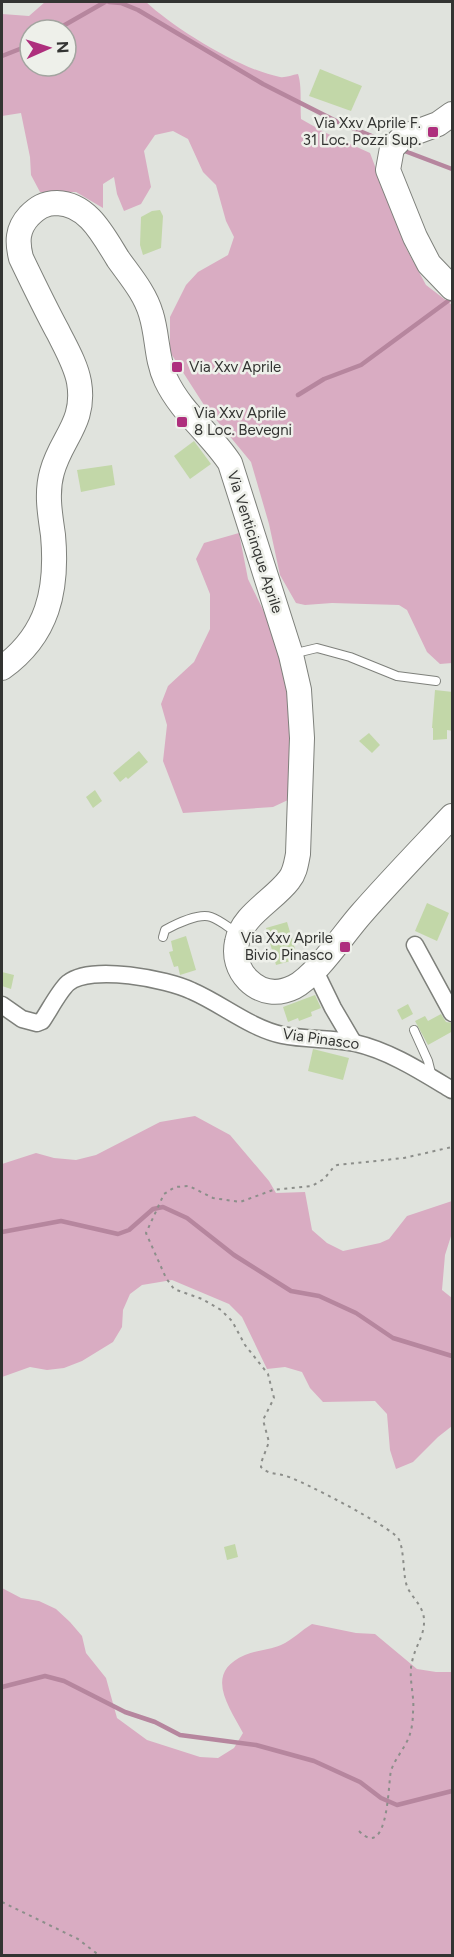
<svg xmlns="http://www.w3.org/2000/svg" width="454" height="1957" font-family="Figtree,sans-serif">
  <rect width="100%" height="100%" fill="#e0e3dd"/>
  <g fill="#d9acc2" fill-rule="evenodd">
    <path d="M45,2H146C174,28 241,70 280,77C285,78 292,75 298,74C302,85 300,105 301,119L324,132L370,153L406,248L426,285L452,305V663L440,664L427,652L407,610L399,605L332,603L305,605L296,603L280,575L269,524L251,462L204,405L170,352V317L186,285L198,272L228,255L234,237L226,221L216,185L203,172L188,139L173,131L155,135L144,151L151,187L141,204L124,211L117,194L114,177L103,184V208L76,192H40L31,175L30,157L21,113L2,116V14L29,16ZM30,30H66V66H30Z"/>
    <polygon points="239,533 248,579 266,616 286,675 292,720 288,800 273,807 183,813 163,761 167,725 161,704 168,686 194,662 210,629 210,594 196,559 204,543"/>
    <polygon points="195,1116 230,1135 269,1181 276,1193 305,1192 312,1230 327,1243 343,1251 380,1243 389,1239 407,1216 452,1201 452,1233 445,1255 442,1290 452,1298 452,1426 438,1437 413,1462 396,1469 390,1450 387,1414 375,1401 323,1402 310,1388 302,1372 285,1367 267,1369 242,1317 229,1304 172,1280 142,1285 130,1294 123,1310 122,1327 113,1342 82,1361 64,1368 47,1370 30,1367 2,1377 2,1164 36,1153 54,1158 76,1160 96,1155 160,1122"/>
    <path d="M2,1588L21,1598L39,1601L56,1609L70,1622L82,1636L86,1653L106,1678L117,1718L147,1740L200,1757L218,1758L234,1748L243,1733C229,1706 203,1673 245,1655C257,1650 270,1650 281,1645C292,1640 302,1630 312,1624L356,1633L375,1634L417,1669L436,1672H452V1955H2Z"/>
  </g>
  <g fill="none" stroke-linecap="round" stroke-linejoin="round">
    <g stroke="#b6869e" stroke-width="4.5">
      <polyline points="109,2 121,3 138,10 263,84 338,122 386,142"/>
      <polyline points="56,30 105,2"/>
      <polyline points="2,56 30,45"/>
      <polyline points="402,150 452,169"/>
      <polyline points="298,395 324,379 361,365 452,298"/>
      <polyline points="2,1232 61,1221 118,1234 129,1230 153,1209 163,1207 187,1218 234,1255 291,1291 319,1296 356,1313 393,1338 452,1356"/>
      <polyline points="2,1687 45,1676 64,1681 125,1712 155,1722 180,1735 256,1745 314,1761 360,1782 381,1798 397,1805 452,1791"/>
    </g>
  </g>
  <g fill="#c2d7a8">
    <polygon points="320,69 362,86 351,111 309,96"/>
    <polygon points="160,210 163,216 161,248 143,255 140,245 141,217 152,211"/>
    <polygon points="194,441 211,464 190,479 174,456"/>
    <polygon points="112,465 115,485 81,492 77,470"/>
    <polygon points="435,690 453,692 453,731 447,730 447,739 433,740 433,728 432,728"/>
    <polygon points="369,733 380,745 372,753 359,741"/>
    <polygon points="139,751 148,762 128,779 126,777 120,782 113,773"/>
    <polygon points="95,790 102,801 93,808 86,797"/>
    <polygon points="427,903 449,913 437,941 415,931"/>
    <polygon points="287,922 298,959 276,965 266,928"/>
    <polygon points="186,936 196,970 180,975 178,966 174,967 169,952 173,951 171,941"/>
    <polygon points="2,972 14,975 11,989 2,986"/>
    <polygon points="315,995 321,1008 311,1012 312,1016 299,1021 298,1018 288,1022 283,1007"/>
    <polygon points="408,1004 413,1014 402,1020 397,1010"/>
    <polygon points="441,1014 446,1022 453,1023 453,1031 428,1045 415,1021 425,1016 428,1021"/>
    <polygon points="313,1049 349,1058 343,1080 308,1071"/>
    <polygon points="235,1544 238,1557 227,1560 224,1547"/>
  </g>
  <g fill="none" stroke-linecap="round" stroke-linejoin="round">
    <defs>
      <g id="service">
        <polyline points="292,654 317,648 350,657 397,676 436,681"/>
        <path d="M163,937L165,930C176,924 199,913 211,917C220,920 229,928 236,932"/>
        <polyline points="414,1030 428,1061 432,1077"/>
      </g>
      <g id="minor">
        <polyline points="415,945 452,1013"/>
        <polyline points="314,969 333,1008 353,1042"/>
        <path d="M2,1005L22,1019L37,1023L42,1021C49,1011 59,991 68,983C91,964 167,979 192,991C222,1004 250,1028 282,1035C306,1040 331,1038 355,1043C390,1051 422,1072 452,1090"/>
      </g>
      <g id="secondary">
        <polyline points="452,114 438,124 403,137 392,148 388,170 415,237 429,264 452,288"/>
        <path d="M2,668C48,635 58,590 53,535C50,514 46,493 52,472C61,438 86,423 79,382C76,365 66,348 58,332C45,308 33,283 21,258C17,242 17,229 29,216C37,208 44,203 57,203C88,204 103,235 118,259C130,276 145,293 151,314C158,336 156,359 166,380C181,412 211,434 230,463L291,655L299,690L302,738L298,854C296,864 295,873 289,880C273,901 242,915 237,942C234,956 238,970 248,980C261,993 278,995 294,987C317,975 344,933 362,913C391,880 422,848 452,816"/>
      </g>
    </defs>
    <use href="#service" stroke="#7e807b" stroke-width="10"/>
    <use href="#minor" stroke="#7e807b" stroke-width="19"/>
    <use href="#secondary" stroke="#7e807b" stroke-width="26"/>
    <g stroke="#8c8e8a" stroke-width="2" stroke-dasharray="3 4.5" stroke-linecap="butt">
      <path d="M359,1831C389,1862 388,1781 391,1771C395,1758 406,1747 410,1734C412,1728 413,1719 413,1712C415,1696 408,1678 412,1662C415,1646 425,1636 424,1619C423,1604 409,1596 406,1583C403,1572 404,1546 398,1538C389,1526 303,1481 286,1476C277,1473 269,1475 261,1467V1463L269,1442L263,1420L274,1398L268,1374L245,1345L232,1321L221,1310L202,1299L174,1289L166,1278L146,1233L164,1194L175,1187L189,1186L213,1198L240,1202L273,1190L312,1186L324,1179L333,1168L337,1165L404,1158L452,1147"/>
      <polyline points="2,1902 78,1939 100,1956"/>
    </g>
    <use href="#service" stroke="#fff" stroke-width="8"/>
    <use href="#minor" stroke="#fff" stroke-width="16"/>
    <use href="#secondary" stroke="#fff" stroke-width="24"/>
  </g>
  <g fill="#ae2f7d" stroke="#eef0ea" stroke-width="2">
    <rect x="427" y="126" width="12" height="12" rx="3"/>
    <rect x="171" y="361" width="12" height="12" rx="3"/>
    <rect x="176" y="416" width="12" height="12" rx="3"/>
    <rect x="339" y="941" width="12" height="12" rx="3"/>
  </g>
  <g text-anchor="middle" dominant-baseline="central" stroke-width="5" stroke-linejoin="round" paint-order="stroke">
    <g font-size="15" fill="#333432" stroke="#eef0ea" text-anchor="end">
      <text x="421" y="123">Via Xxv Aprile F.<tspan x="421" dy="17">31 Loc. Pozzi Sup.</tspan></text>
      <text x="189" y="367" text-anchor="start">Via Xxv Aprile</text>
      <text x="194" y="413" text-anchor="start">Via Xxv Aprile<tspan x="194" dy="17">8 Loc. Bevegni</tspan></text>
      <text x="333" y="938">Via Xxv Aprile<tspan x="333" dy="17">Bivio Pinasco</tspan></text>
    </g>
    <g font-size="15" fill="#333432" stroke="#eef0ea">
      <text transform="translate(255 542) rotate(72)">Via Venticinque Aprile</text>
      <text transform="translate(321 1039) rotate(8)">Via Pinasco</text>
    </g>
  </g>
  <rect width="454" height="1957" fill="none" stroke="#333432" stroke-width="6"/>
  <g transform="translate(48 48) rotate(87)"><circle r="28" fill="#eef0ea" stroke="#a3a5a0" stroke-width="1.5"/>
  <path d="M0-4.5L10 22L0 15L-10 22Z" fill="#ae2f7d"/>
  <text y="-9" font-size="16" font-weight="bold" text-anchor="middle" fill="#333432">N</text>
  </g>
</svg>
